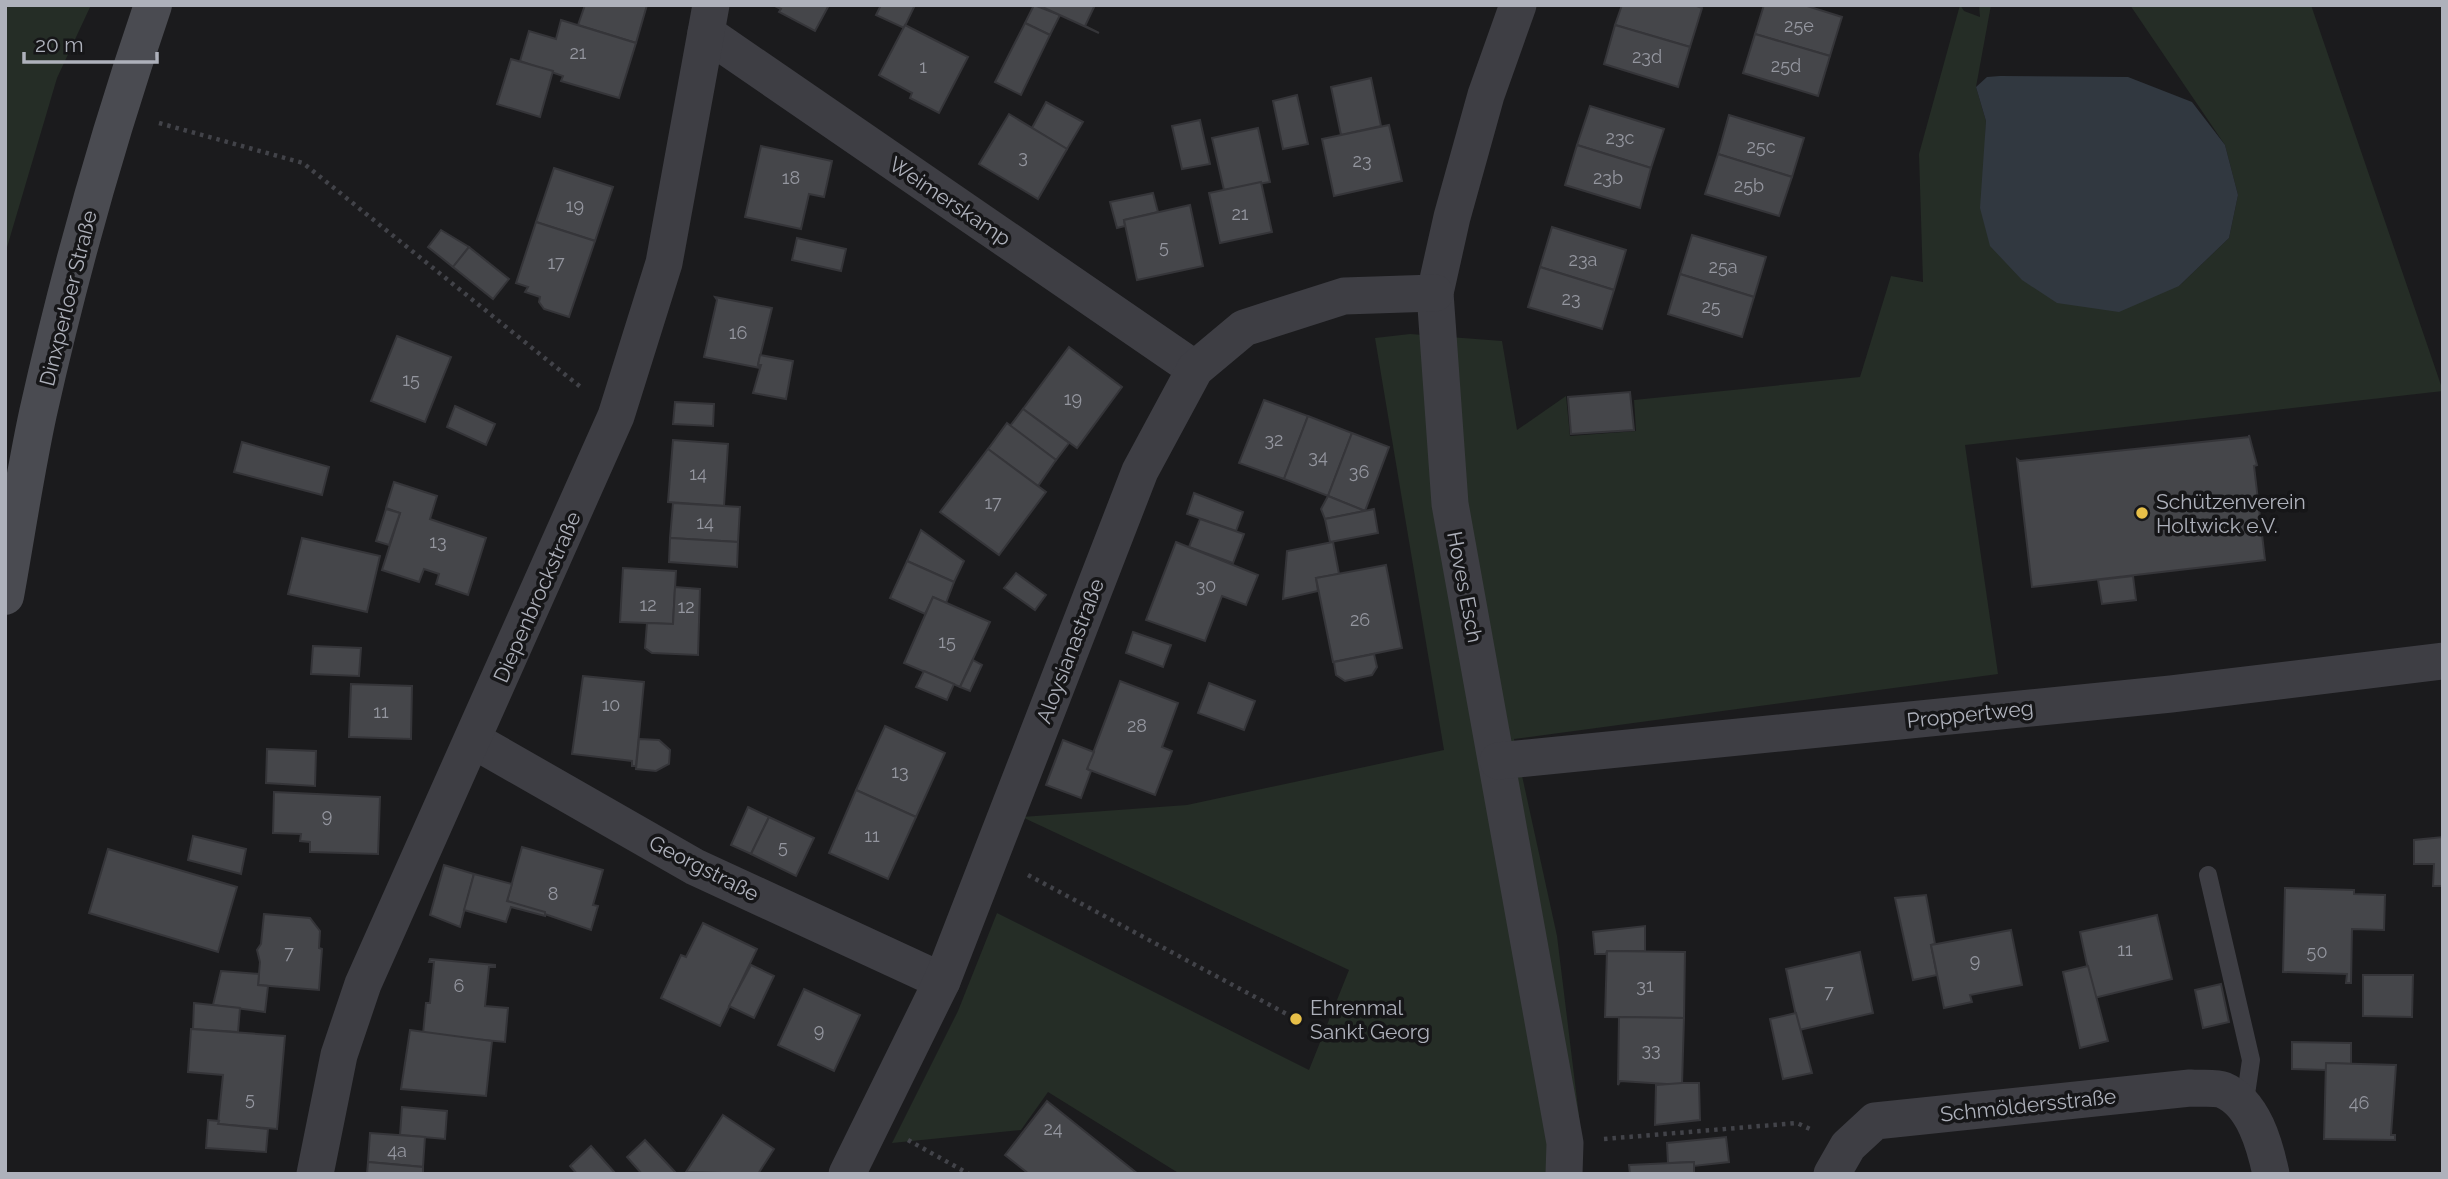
<svg xmlns="http://www.w3.org/2000/svg" width="2448" height="1179" font-family="Raleway,sans-serif">
  <rect width="100%" height="100%" fill="#1b1b1d"/>
  <g fill="#252d26">
    <polygon points="5,5 91,5 57,78 5,254"/>
    <polygon points="1960,5 1964,11 1980,17 1979,5 1991,5 1976,87 1986,121 1985,151 2179,286 2229,238 2238,195 2225,145 2130,5 2311,5 2443,391 1965,445 1998,674 1514,739 1557,936 1580,1124 1582,1174 1180,1174 1048,1092 1021,1130 892,1143 958,1011 997,913 1309,1070 1349,970 1022,817 1187,805 1444,750 1375,338 1410,334 1502,341 1517,430 1566,396 1570,436 1636,431 1634,400 1860,377 1891,276 1923,282 1919,154"/>
  </g>
  <polygon fill="#313840" points="2000,76 2128,77 2192,102 2225,145 2238,195 2229,238 2179,286 2119,312 2057,303 2022,280 1990,246 1980,208 1986,121 1976,87 1987,77"/>
  <g fill="#45464a" stroke="#353539" stroke-width="2">
    <polygon points="585,5 647,5 636,43 578,25"/>
    <polygon points="773,5 829,5 815,31 779,12 781,9"/>
    <polygon points="881,5 915,5 904,28 876,15"/>
    <polygon points="1034,5 1060,15 1050,35 1025,23"/>
    <polygon points="1095,5 1085,26 1099,33 1040,6"/>
    <polygon points="1622,5 1694,5 1702,8 1690,47 1615,25"/>
    <polygon points="1764,5 1804,5 1842,17 1830,56 1755,34"/>
    <polygon points="561,20 636,43 619,98 561,81 563,76 520,61 529,31 556,39"/>
    <polygon points="1025,23 1050,35 1021,95 995,82"/>
    <polygon points="905,25 968,57 939,113 910,98 912,93 879,75"/>
    <polygon points="1615,25 1690,47 1678,87 1604,64"/>
    <polygon points="1755,34 1830,56 1818,96 1743,73"/>
    <polygon points="511,59 553,71 540,117 497,104"/>
    <polygon points="1371,78 1381,126 1341,135 1331,87"/>
    <polygon points="1297,95 1308,144 1283,149 1273,101"/>
    <polygon points="1046,102 1083,122 1067,149 1032,128"/>
    <polygon points="1590,106 1664,129 1651,168 1577,145"/>
    <polygon points="1009,114 1067,149 1038,199 979,164"/>
    <polygon points="1729,115 1804,138 1792,177 1718,154"/>
    <polygon points="1200,120 1210,164 1182,169 1172,126"/>
    <polygon points="1389,125 1402,181 1334,196 1322,139"/>
    <polygon points="1258,128 1270,182 1224,190 1212,138"/>
    <polygon points="1577,145 1651,168 1640,208 1565,185"/>
    <polygon points="761,146 832,161 824,197 809,194 801,229 745,217"/>
    <polygon points="1718,154 1792,177 1779,216 1705,194"/>
    <polygon points="554,168 613,187 595,241 536,222"/>
    <polygon points="1261,182 1272,232 1220,243 1209,193"/>
    <polygon points="1153,193 1158,212 1124,220 1125,226 1117,228 1110,202"/>
    <polygon points="1190,205 1203,266 1137,280 1124,220"/>
    <polygon points="536,222 595,241 569,317 544,309 539,302 540,297 525,292 528,287 516,283"/>
    <polygon points="1552,227 1626,250 1614,290 1540,267"/>
    <polygon points="441,230 469,247 453,267 428,247"/>
    <polygon points="1692,235 1766,257 1754,297 1680,274"/>
    <polygon points="797,238 846,249 841,271 792,260"/>
    <polygon points="469,247 509,279 493,299 453,267"/>
    <polygon points="1540,267 1614,290 1602,329 1528,307"/>
    <polygon points="1680,274 1754,297 1742,337 1668,314"/>
    <polygon points="715,297 772,308 758,365 760,368 704,357 717,300"/>
    <polygon points="397,336 451,357 425,422 371,401"/>
    <polygon points="1069,347 1122,387 1077,448 1023,409"/>
    <polygon points="760,355 793,361 786,399 753,393 761,365 758,365"/>
    <polygon points="1630,392 1634,430 1571,434 1568,397"/>
    <polygon points="1264,400 1308,416 1284,479 1239,463"/>
    <polygon points="675,402 714,404 713,426 673,424"/>
    <polygon points="455,406 495,424 486,445 447,427"/>
    <polygon points="1023,409 1069,443 1056,460 1010,426"/>
    <polygon points="1308,416 1352,433 1328,496 1284,479"/>
    <polygon points="1007,423 1056,460 1038,486 988,449"/>
    <polygon points="1352,433 1389,447 1365,511 1328,496"/>
    <polygon points="2249,435 2257,465 2254,466 2265,560 2032,587 2017,459 2020,461 2249,437"/>
    <polygon points="673,440 728,444 724,506 668,502"/>
    <polygon points="242,442 329,467 322,495 234,472"/>
    <polygon points="988,449 1046,492 999,555 940,512"/>
    <polygon points="394,482 437,496 430,519 486,538 468,595 436,584 439,574 424,569 419,582 382,570 400,513 386,508"/>
    <polygon points="1194,493 1243,512 1236,531 1187,514"/>
    <polygon points="1328,496 1365,511 1325,519 1321,509"/>
    <polygon points="673,503 740,507 738,542 670,538"/>
    <polygon points="386,509 400,513 389,545 376,541"/>
    <polygon points="1374,509 1378,533 1330,542 1325,519"/>
    <polygon points="1200,519 1244,534 1233,563 1189,547"/>
    <polygon points="921,530 964,561 954,582 907,561"/>
    <polygon points="302,538 380,556 367,612 288,594"/>
    <polygon points="670,538 738,542 737,567 669,562"/>
    <polygon points="1176,542 1258,575 1246,605 1222,596 1205,641 1146,620"/>
    <polygon points="1333,542 1339,574 1316,578 1318,591 1283,599 1287,551"/>
    <polygon points="907,561 954,582 946,603 933,597 925,614 890,598"/>
    <polygon points="1386,565 1402,648 1333,662 1316,578"/>
    <polygon points="623,568 676,571 673,624 620,622"/>
    <polygon points="1016,573 1046,595 1035,610 1004,588"/>
    <polygon points="2133,576 2136,600 2102,604 2098,580"/>
    <polygon points="675,587 700,589 698,655 652,653 645,648 647,623 673,624"/>
    <polygon points="933,597 990,622 960,687 904,663"/>
    <polygon points="1133,632 1171,645 1163,667 1126,653"/>
    <polygon points="313,646 361,648 359,676 311,674"/>
    <polygon points="1374,654 1377,667 1372,675 1345,681 1336,675 1334,662"/>
    <polygon points="973,660 982,665 970,691 960,687"/>
    <polygon points="924,671 954,684 947,700 916,687"/>
    <polygon points="583,676 644,682 636,766 632,766 632,761 572,754"/>
    <polygon points="1120,681 1178,703 1162,747 1172,751 1155,795 1087,769"/>
    <polygon points="1209,683 1255,701 1244,730 1198,713"/>
    <polygon points="351,684 412,686 411,739 349,737"/>
    <polygon points="885,726 945,753 916,817 856,790"/>
    <polygon points="639,739 659,740 670,750 669,764 656,771 636,769"/>
    <polygon points="1063,740 1094,752 1087,769 1091,771 1081,798 1046,785"/>
    <polygon points="267,749 316,751 315,786 266,783"/>
    <polygon points="856,790 916,817 888,879 829,853"/>
    <polygon points="274,792 380,797 378,854 310,852 310,842 300,841 301,834 273,833"/>
    <polygon points="748,807 769,817 751,854 731,845"/>
    <polygon points="769,817 814,838 796,876 751,854"/>
    <polygon points="193,836 246,849 241,874 188,860"/>
    <polygon points="2443,837 2443,886 2433,886 2434,864 2414,864 2414,840"/>
    <polygon points="522,847 603,870 593,905 598,906 591,930 507,901"/>
    <polygon points="108,849 237,887 218,952 89,913"/>
    <polygon points="444,865 474,874 460,927 430,915"/>
    <polygon points="474,874 512,884 507,901 545,912 545,916 511,907 506,922 464,910"/>
    <polygon points="2285,888 2354,890 2354,894 2385,895 2384,930 2352,929 2351,983 2346,983 2347,974 2283,972"/>
    <polygon points="1926,895 1935,944 1931,945 1937,975 1913,980 1895,898"/>
    <polygon points="264,914 310,918 320,931 319,948 322,949 319,990 258,985 260,962 257,950 261,944"/>
    <polygon points="2157,915 2172,979 2094,998 2080,932"/>
    <polygon points="703,923 757,949 720,1026 661,998 681,955 686,957"/>
    <polygon points="1645,926 1645,951 1607,951 1606,954 1595,954 1593,932"/>
    <polygon points="2011,930 2022,985 1970,995 1972,1002 1944,1008 1931,945"/>
    <polygon points="1607,951 1685,952 1684,1018 1605,1017"/>
    <polygon points="1860,952 1873,1013 1799,1030 1786,969"/>
    <polygon points="430,959 495,965 495,967 489,967 485,1006 508,1008 505,1042 423,1034 426,1003 430,1003 434,962 429,962"/>
    <polygon points="751,965 774,976 754,1018 729,1006"/>
    <polygon points="2088,966 2108,1041 2080,1048 2063,972"/>
    <polygon points="221,971 259,974 258,985 268,986 265,1012 213,1005"/>
    <polygon points="2363,975 2413,975 2412,1017 2363,1016"/>
    <polygon points="2221,984 2229,1022 2203,1028 2195,990"/>
    <polygon points="804,989 860,1015 834,1071 778,1045"/>
    <polygon points="194,1003 240,1008 238,1032 193,1029"/>
    <polygon points="1796,1013 1812,1073 1783,1079 1770,1019"/>
    <polygon points="1619,1017 1684,1018 1682,1085 1620,1081 1618,1085"/>
    <polygon points="191,1029 285,1036 277,1129 218,1124 223,1075 188,1072"/>
    <polygon points="410,1030 492,1041 486,1096 401,1089"/>
    <polygon points="2292,1042 2351,1043 2351,1064 2326,1063 2326,1070 2292,1069"/>
    <polygon points="2326,1063 2396,1065 2391,1135 2395,1135 2395,1140 2324,1139"/>
    <polygon points="1682,1083 1699,1083 1700,1120 1655,1125 1656,1085"/>
    <polygon points="1047,1101 1138,1174 1029,1174 1005,1155"/>
    <polygon points="402,1107 447,1111 445,1139 400,1135"/>
    <polygon points="723,1115 774,1149 758,1174 686,1172"/>
    <polygon points="208,1120 219,1121 218,1124 268,1129 266,1152 206,1148"/>
    <polygon points="370,1133 425,1137 423,1167 368,1162"/>
    <polygon points="1726,1137 1729,1162 1694,1166 1694,1162 1668,1163 1667,1143"/>
    <polygon points="645,1140 677,1174 642,1174 627,1157"/>
    <polygon points="591,1146 616,1174 577,1174 570,1166"/>
    <polygon points="368,1162 423,1167 423,1174 367,1174"/>
    <polygon points="1694,1162 1694,1174 1630,1174 1629,1165"/>
  </g>
  <g fill="none" stroke-linecap="round" stroke-linejoin="round">
    <g stroke="#424349" stroke-width="4.5" stroke-dasharray="3.5 5" stroke-linecap="butt">
      <polyline points="159,123 303,163 583,389"/>
      <polyline points="1028,875 1296,1019"/>
      <polyline points="1604,1139 1797,1123 1810,1129"/>
      <polyline points="908,1140 969,1174"/>
    </g>
    <polyline stroke="#3e3e44" stroke-width="18" points="2208,875 2251,1060 2244,1108"/>
    <g stroke="#3e3e44" stroke-width="37">
      <polyline points="1518,5 1486,95 1452,217 1435,293 1450,504 1565,1143 1564,1174"/>
      <polyline points="706,33 1195,369"/>
      <polyline points="473,740 695,867 942,981"/>
      <polyline points="1498,761 2171,694 2443,661"/>
      <polyline points="315,1174 339,1055 363,984 616,416 664,263 711,5"/>
      <polyline points="847,1174 942,981 1140,471 1195,369 1244,328 1344,296 1435,293"/>
      <path d="M1832,1174L1848,1146L1875,1121L2190,1088C2200,1089 2215,1087 2223,1090C2254,1103 2265,1146 2271,1174"/>
    </g>
    <path stroke="#4a4b51" stroke-width="38" d="M5,596C16,535 25,473 38,413C69,275 107,139 153,5"/>
  </g>
  <g fill="#e7bf48" stroke="#161618" stroke-width="2.5">
    <circle cx="2142" cy="513" r="7"/>
    <circle cx="1296" cy="1019" r="7"/>
  </g>
  <g text-anchor="middle" dominant-baseline="central" stroke-width="7" stroke-linejoin="round" paint-order="stroke">
    <g font-size="18" fill="#94969f">
      <text x="1799" y="25">25e</text>
      <text x="578" y="52">21</text>
      <text x="1647" y="56">23d</text>
      <text x="1786" y="65">25d</text>
      <text x="923" y="66">1</text>
      <text x="1620" y="137">23c</text>
      <text x="1761" y="146">25c</text>
      <text x="1023" y="156">3</text>
      <text x="1362" y="160">23</text>
      <text x="791" y="177">18</text>
      <text x="1608" y="177">23b</text>
      <text x="1749" y="185">25b</text>
      <text x="575" y="205">19</text>
      <text x="1240" y="213">21</text>
      <text x="1164" y="246">5</text>
      <text x="1583" y="259">23a</text>
      <text x="556" y="262">17</text>
      <text x="1723" y="266">25a</text>
      <text x="1571" y="298">23</text>
      <text x="1711" y="306">25</text>
      <text x="738" y="332">16</text>
      <text x="411" y="379">15</text>
      <text x="1073" y="398">19</text>
      <text x="1274" y="439">32</text>
      <text x="1318" y="456">34</text>
      <text x="1359" y="471">36</text>
      <text x="698" y="473">14</text>
      <text x="993" y="502">17</text>
      <text x="705" y="522">14</text>
      <text x="438" y="541">13</text>
      <text x="1206" y="585">30</text>
      <text x="648" y="604">12</text>
      <text x="686" y="606">12</text>
      <text x="1360" y="619">26</text>
      <text x="947" y="641">15</text>
      <text x="611" y="704">10</text>
      <text x="381" y="711">11</text>
      <text x="1137" y="725">28</text>
      <text x="900" y="771">13</text>
      <text x="327" y="815">9</text>
      <text x="872" y="835">11</text>
      <text x="783" y="846">5</text>
      <text x="553" y="893">8</text>
      <text x="2125" y="949">11</text>
      <text x="2317" y="951">50</text>
      <text x="289" y="952">7</text>
      <text x="1975" y="960">9</text>
      <text x="459" y="985">6</text>
      <text x="1645" y="985">31</text>
      <text x="1829" y="991">7</text>
      <text x="819" y="1030">9</text>
      <text x="1651" y="1049">33</text>
      <text x="250" y="1098">5</text>
      <text x="2359" y="1102">46</text>
      <text x="1053" y="1128">24</text>
      <text x="397" y="1150">4a</text>
    </g>
    <g font-size="21" fill="#aeb1bb" stroke="#161618">
      <text transform="translate(950 201) rotate(34)">Weimerskamp</text>
      <text transform="translate(68 298) rotate(-76)">Dinxperloer Straße</text>
      <text transform="translate(1465 587) rotate(79)">Hoves Esch</text>
      <text transform="translate(537 597) rotate(-66)">Diepenbrockstraße</text>
      <text transform="translate(1070 651) rotate(-69)">Aloysianastraße</text>
      <text transform="translate(1970 714) rotate(-6)">Proppertweg</text>
      <text transform="translate(704 868) rotate(27)">Georgstraße</text>
      <text transform="translate(2028 1105) rotate(-6)">Schmöldersstraße</text>
    </g>
    <g font-size="21" fill="#aeb1bb" stroke="#161618" text-anchor="start">
      <text x="2156" y="501">Schützenverein<tspan x="2156" dy="24">Holtwick e.V.</tspan></text>
      <text x="1310" y="1007">Ehrenmal<tspan x="1310" dy="24">Sankt Georg</tspan></text>
    </g>
  </g>
  <rect width="2448" height="1179" fill="none" stroke="#aeb1bb" stroke-width="14"/>
  <path d="M24 52v10h133v-10" fill="none" stroke="#aeb1bb" stroke-width="3.5"/>
  <text x="35" y="52" font-size="21" fill="#aeb1bb" stroke="#161618" stroke-width="5" paint-order="stroke">20 m</text>
</svg>
